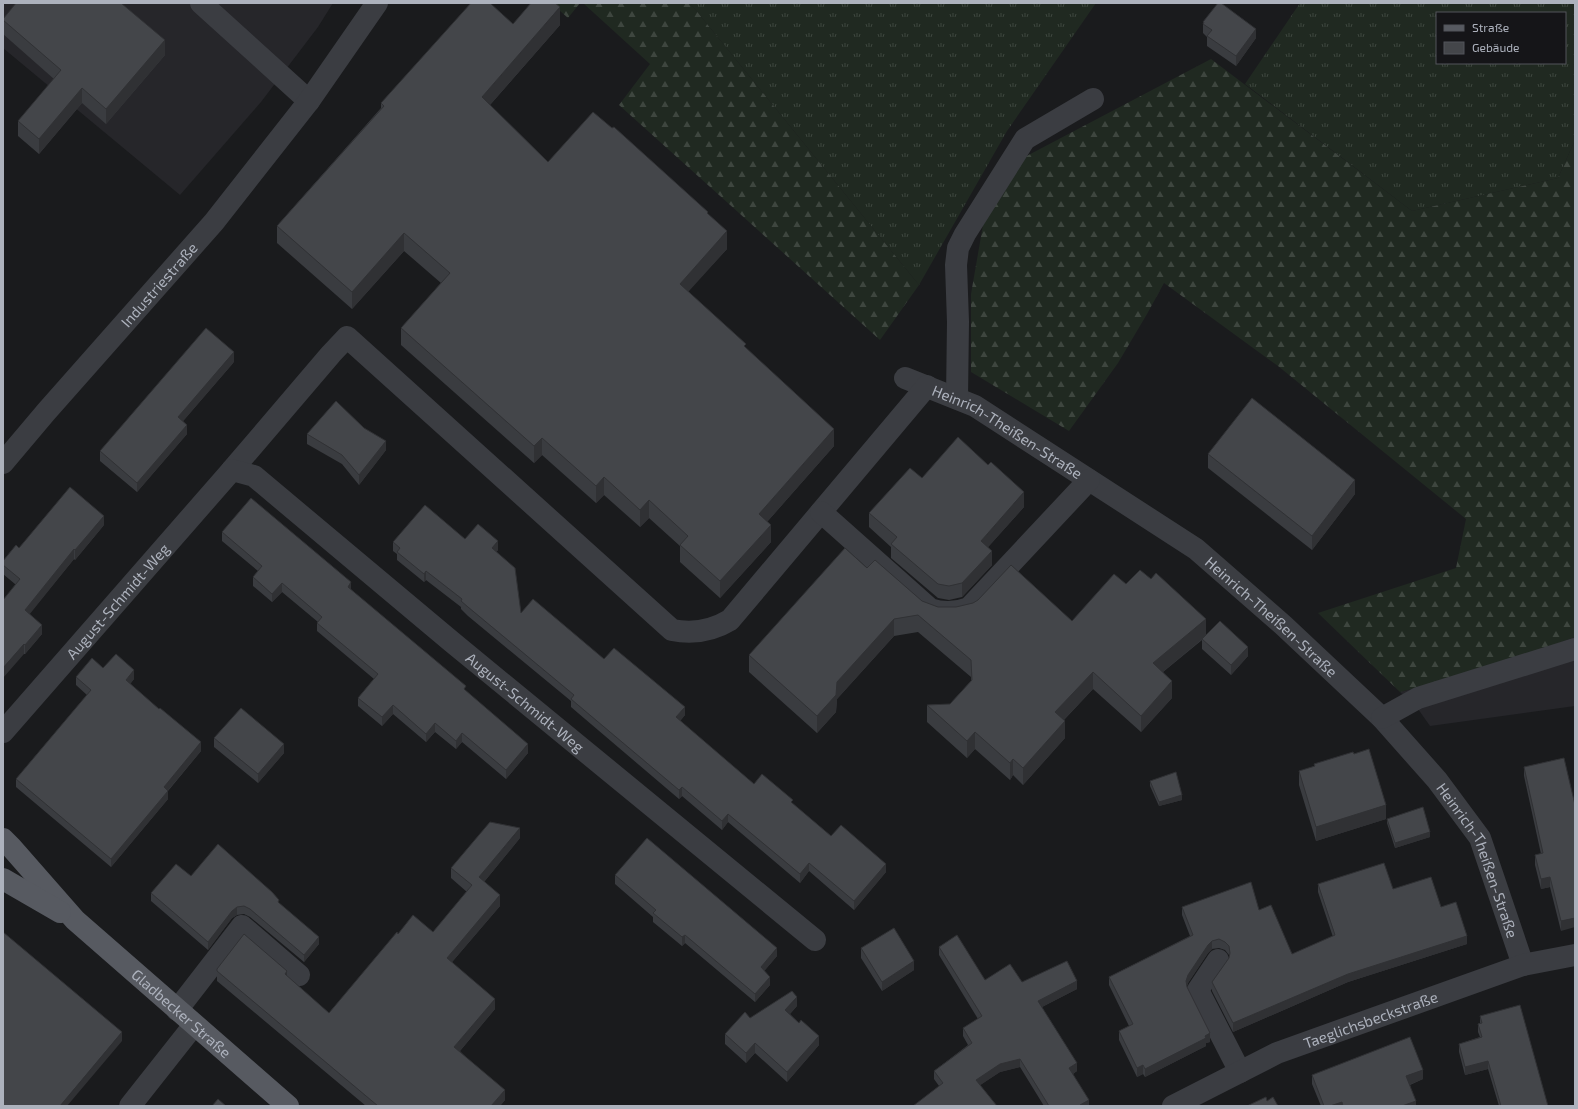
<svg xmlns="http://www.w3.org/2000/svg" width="1578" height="1109" font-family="'Exo 2',sans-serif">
  <defs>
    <pattern id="grass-tufts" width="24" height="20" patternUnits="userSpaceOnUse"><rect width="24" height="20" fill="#202921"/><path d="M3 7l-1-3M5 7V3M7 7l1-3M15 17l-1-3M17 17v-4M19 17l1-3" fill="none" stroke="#3e463f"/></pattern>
    <pattern id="forest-firs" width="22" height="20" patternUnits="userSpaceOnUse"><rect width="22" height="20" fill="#202921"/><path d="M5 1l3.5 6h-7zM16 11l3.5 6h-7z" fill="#3e463f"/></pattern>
  </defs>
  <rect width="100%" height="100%" fill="#1a1b1d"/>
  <g fill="#26262a">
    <polygon points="3,3 333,3 318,27 261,102 180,195 3,48"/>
    <polygon points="1575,637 1575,706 1430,726 1418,709 1400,692 1485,670"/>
  </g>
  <g fill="url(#grass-tufts)" fill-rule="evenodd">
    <polygon points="690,3 1096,3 1007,131 919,285"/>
    <path d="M1300,3H1575V140L1558,178L1412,211L1245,84ZM1437,13H1565V63H1437Z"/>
  </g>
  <g fill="url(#forest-firs)">
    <polygon points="551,3 580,3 568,18"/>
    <polygon points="583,3 690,3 919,285 880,340 619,105 650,64"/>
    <polygon points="1211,59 1412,211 1558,178 1575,140 1575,637 1485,670 1400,692 1318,613 1456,568 1466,519 1278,366 1164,283 1147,314 1118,363 1069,431 971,372 971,294 983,225 1019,160"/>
  </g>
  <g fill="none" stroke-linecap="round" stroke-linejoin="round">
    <g stroke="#3b3d42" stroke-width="22">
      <polyline points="201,3 309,101"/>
      <path id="s1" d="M905,378L975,406L1196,549L1283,625L1382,718L1437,780L1480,838L1523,965"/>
      <polyline points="957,398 958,322 956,265 958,248 965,234 1025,139 1093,99"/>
      <path id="s2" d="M3,463L46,412L214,222L309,101L377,3"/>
      <path d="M232,470L331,354L347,337L672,630C693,634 712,631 730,620L927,386"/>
      <path d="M821,512L930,609C944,614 956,613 969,608L1089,480"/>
      <polyline points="1382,718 1418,698 1575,649"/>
      <path id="s3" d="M3,732L232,470L254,476L452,642L815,940"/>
      <polyline points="1218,960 1198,990 1240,1072"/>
      <polyline points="177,1010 242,926 299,975"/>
      <polyline points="130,1106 194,1025"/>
      <path id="s4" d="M1173,1106L1277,1053L1523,965L1575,955"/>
    </g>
    <g stroke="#575a61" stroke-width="22">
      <path id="s5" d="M3,839L11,847L75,920L288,1106"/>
      <polyline points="3,879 60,912"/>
    </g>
  </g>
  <g fill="#3a3c40">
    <polygon points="3,19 165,55 106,124 82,103 39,154 18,136 18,121 54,79 3,34"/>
    <polygon points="1203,22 1256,38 1236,66 1207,46 1207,37 1203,33"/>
    <polygon points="513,24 560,25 490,105 548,162 708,215 727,249 688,291 746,348 834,446 767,522 771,542 720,598 680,562 680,546 649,518 640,527 604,495 596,503 542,455 534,463 401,345 401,328 441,283 404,251 352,309 277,243 277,226 381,108 381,103"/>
    <polygon points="234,362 183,421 187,434 137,492 100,461 100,451"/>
    <polygon points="307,434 386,450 359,485 342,464 307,444"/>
    <polygon points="1208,454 1355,494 1312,550 1208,468"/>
    <polygon points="922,478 1024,507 988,547 992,565 962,597 949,600 938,598 891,558 891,547 869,527 869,513"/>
    <polygon points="104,525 75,560 74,559 29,614 42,634 25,654 24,654 15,584 3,574 3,561"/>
    <polygon points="222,532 351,590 466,691 528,753 506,779 462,742 456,749 435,732 426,742 393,714 382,726 358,706 358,698 374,679 317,631 317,623 318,622 282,592 272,602 253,586 253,577 258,571 222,541"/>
    <polygon points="465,539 498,550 496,552 521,613 604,659 685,715 680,721 754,784 793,804 831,836 886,872 854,910 809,871 800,883 728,822 722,830 682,796 679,799 578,713 571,707 571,701 468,616 461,609 461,607 426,580 424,582 397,560 397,554 393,551 393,542"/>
    <polygon points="867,568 922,601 938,607 1072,621 1126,584 1206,635 1248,656 1231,675 1202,649 1202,640 1163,672 1172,698 1141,732 1093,689 1064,720 1065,738 1023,785 1013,775 1010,780 975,749 967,758 927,722 927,705 950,704 971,681 971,677 918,632 894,636 837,699 836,712 817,733 749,672 749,655"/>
    <polygon points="103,668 134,679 130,684 201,751 168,791 168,799 111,867 16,787 16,779 87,695 76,685 76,677"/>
    <polygon points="214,738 284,753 258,783 214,747"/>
    <polygon points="1564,758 1561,931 1550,887 1541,889 1535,865 1535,855 1541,854 1524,776 1524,767"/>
    <polygon points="1314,764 1386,819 1316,841 1299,785 1299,771 1314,767"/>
    <polygon points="1150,781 1182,800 1159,806 1150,786"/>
    <polygon points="1387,819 1430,837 1395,848 1387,823"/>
    <polygon points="520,838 484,882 500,906 452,962 495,1009 460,1051 505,1100 500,1106 366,1106 217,981 217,969 287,977 329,1013 398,934 433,932 467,892 451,878 451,868"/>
    <polygon points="615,875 777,956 764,971 770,985 755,1002 685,943 682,946 653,922 653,917 615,884"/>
    <polygon points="191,876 279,903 319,944 304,962 250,917 244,914 237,915 232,918 208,950 151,901 151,893"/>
    <polygon points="1318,884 1393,889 1441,907 1467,944 1348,982 1233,1032 1212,991 1212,982 1229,958 1229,955 1225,950 1219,948 1212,949 1208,953 1188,983 1187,986 1210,1042 1206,1043 1206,1046 1145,1077 1143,1074 1137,1077 1119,1040 1119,1031 1129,1026 1109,985 1109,977 1190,936 1182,915 1182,907 1259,910 1292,954 1333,937 1318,892"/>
    <polygon points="939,947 985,980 1022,982 1077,989 1042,1007 1077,1071 1073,1074 1089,1106 1044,1106 1020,1067 1000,1072 980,1085 939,1086 934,1079 934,1071 968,1045 963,1036 963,1028 978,1019 939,955"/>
    <polygon points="861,948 914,970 882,991 861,958"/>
    <polygon points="797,1006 790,1014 819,1045 787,1082 755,1053 746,1063 725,1044 725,1034 750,1018"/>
    <polygon points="1480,1016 1548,1106 1499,1106 1488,1069 1465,1075 1459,1052 1459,1044 1480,1037 1478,1032 1478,1024 1480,1023"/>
    <polygon points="1312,1075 1423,1079 1410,1085 1416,1106 1321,1106 1312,1084"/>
  </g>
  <g fill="#303134">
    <polygon points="560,7 560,25 482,114 482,97"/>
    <polygon points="1256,29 1256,38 1236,66 1236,56"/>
    <polygon points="165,40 165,55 106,124 106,109"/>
    <polygon points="82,88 82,103 39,154 39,139"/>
    <polygon points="727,231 727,249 680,301 680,284"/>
    <polygon points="404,233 404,251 352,309 352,292"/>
    <polygon points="234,352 234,362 178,427 178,417"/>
    <polygon points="187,425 187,434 137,492 137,483"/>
    <polygon points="834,429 834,446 759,531 759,514"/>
    <polygon points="542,438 542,455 534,463 534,446"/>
    <polygon points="386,441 386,450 359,485 359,475"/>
    <polygon points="604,477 604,495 596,503 596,486"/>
    <polygon points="1355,480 1355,494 1312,550 1312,536"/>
    <polygon points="1024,492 1024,507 981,555 981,541"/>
    <polygon points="649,500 649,518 640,527 640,510"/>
    <polygon points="104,516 104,525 75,560 75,550"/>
    <polygon points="771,525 771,542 720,598 720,581"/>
    <polygon points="498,541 498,550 492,557 492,548"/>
    <polygon points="74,549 74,559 25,620 25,610"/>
    <polygon points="992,551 992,565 962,597 962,583"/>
    <polygon points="426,571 426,580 424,582 424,574"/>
    <polygon points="351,582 351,591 348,587"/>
    <polygon points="282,583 282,592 272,602 272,594"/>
    <polygon points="894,619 894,636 837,699 836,712 817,733 817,716 837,682"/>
    <polygon points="1206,619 1206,636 1153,680 1153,663"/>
    <polygon points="42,625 42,634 25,654 25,645"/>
    <polygon points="24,644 24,654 3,678 3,668"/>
    <polygon points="1248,647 1248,656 1231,675 1231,665"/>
    <polygon points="134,670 134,679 126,689 126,680"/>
    <polygon points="1093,672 1093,689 1055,729 1055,712"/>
    <polygon points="1172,681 1172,698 1141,732 1141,716"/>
    <polygon points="393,705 393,714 382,726 382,717"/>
    <polygon points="685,707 685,715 676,726 676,717"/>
    <polygon points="1065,721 1065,738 1023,785 1023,768"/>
    <polygon points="435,723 435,732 426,742 426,734"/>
    <polygon points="975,732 975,749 967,758 967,741"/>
    <polygon points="462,733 462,742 456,749 456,741"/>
    <polygon points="201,742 201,751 164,795 164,787"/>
    <polygon points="284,744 284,753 258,783 258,774"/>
    <polygon points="528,744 528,753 506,779 506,770"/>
    <polygon points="1013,759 1013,775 1010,780 1010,763"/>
    <polygon points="682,787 682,796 679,799 679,790"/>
    <polygon points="168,791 168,799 111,867 111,859"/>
    <polygon points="1182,795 1182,800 1159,806 1159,802"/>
    <polygon points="1386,805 1386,819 1316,841 1316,827"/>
    <polygon points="728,814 728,822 722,830 722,821"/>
    <polygon points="520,828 520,838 479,888 479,877"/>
    <polygon points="1430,832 1430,837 1395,848 1395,843"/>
    <polygon points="809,863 809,871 800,883 800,874"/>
    <polygon points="886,864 886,872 854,910 854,901"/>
    <polygon points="1550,877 1550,887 1541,889 1541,879"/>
    <polygon points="500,895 500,906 447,968 447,958"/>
    <polygon points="237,907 237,915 232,918 208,950 208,942 232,911"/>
    <polygon points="1575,918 1575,927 1561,931 1561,921"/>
    <polygon points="685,935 685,943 682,946 682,937"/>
    <polygon points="1467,936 1467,944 1348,982 1233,1032 1233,1023 1348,974"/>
    <polygon points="319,937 319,944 304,962 304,955"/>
    <polygon points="1212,941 1212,949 1208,953 1188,983 1186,990 1186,981 1188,975 1208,945"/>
    <polygon points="777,948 777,956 761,975 761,967"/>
    <polygon points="914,961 914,970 882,991 882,982"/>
    <polygon points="287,971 287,982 285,974"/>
    <polygon points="770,977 770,985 755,1002 755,994"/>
    <polygon points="1077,981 1077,989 1038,1009 1038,1001"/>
    <polygon points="797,997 797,1006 785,1019 785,1010"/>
    <polygon points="495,999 495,1009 454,1058 454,1047"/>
    <polygon points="122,1032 122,1041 67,1106 60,1106"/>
    <polygon points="1210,1033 1210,1042 1206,1043 1206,1046 1145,1077 1145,1069"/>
    <polygon points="819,1036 819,1045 787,1082 787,1072"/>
    <polygon points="755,1043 755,1053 746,1063 746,1053"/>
    <polygon points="1020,1059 1020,1067 1000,1072 976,1088 976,1080 1000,1064"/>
    <polygon points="1488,1061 1488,1069 1465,1075 1465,1067"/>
    <polygon points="1077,1063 1077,1071 1069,1076 1069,1068"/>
    <polygon points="1143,1065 1143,1074 1137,1077 1137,1068"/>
    <polygon points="1423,1070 1423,1079 1406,1086 1406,1076"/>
    <polygon points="505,1090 505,1100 500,1106 491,1106"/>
    <polygon points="1089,1100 1089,1106 1080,1106 1080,1105"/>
    <polygon points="1416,1101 1416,1106 1402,1106"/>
    <polygon points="1342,1102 1342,1106 1330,1106"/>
  </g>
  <g fill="#44464a" stroke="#303134">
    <polygon points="16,3 121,3 165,40 106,109 82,88 39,139 18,121 61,70 3,20 3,19"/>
    <polygon points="471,3 490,3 513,24 531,3 555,3 560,7 482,97 548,162 593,112 612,128 614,127 708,212 707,213 727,231 680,284 746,344 744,346 834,429 759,514 771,525 720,581 680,545 688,536 649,500 640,510 604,477 596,486 542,438 534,446 401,328 450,273 404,233 352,292 277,226 384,106 381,103"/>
    <polygon points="1218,3 1221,3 1256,29 1236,56 1207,36 1212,30 1203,24 1204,22 1203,22"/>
    <polygon points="206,328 234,352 178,417 187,425 137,483 100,451"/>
    <polygon points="1252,398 1355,480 1312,536 1208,454"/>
    <polygon points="336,401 364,428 386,441 359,475 342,455 307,434"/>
    <polygon points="958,437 988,465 991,462 1024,492 981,541 992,551 962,583 949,586 938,584 891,544 897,537 869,513 910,468 922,478"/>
    <polygon points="70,487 104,516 75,550 74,549 25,610 42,625 25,645 24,644 3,668 3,600 20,579 3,565 3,561 16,545 19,548"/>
    <polygon points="251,498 351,582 348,587 466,686 464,689 528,744 506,770 462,733 456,741 435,723 426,734 393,705 382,717 358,698 378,674 317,623 322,617 282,583 272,594 253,577 262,566 222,532"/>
    <polygon points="425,505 465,539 478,524 498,541 492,548 515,568 521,613 533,599 604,659 614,648 685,707 676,717 754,784 762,774 793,800 791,802 831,836 841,825 886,864 854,901 809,863 800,874 728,814 722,821 682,787 679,790 578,705 571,699 574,695 468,607 461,601 462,599 426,571 424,574 397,552 400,548 393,542"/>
    <polygon points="845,548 867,568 875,560 922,601 938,607 956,607 973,603 978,600 1011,565 1072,621 1114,574 1126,584 1140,570 1151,579 1156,573 1206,619 1153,663 1172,681 1141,716 1093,672 1055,712 1065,721 1023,768 1013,759 1010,763 975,732 967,741 927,705 950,704 972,680 971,660 918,615 894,619 837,682 836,695 817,716 749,655"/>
    <polygon points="1220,621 1248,647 1231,665 1202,639"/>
    <polygon points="116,654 134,670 126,680 159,709 160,708 201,742 164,787 168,791 111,859 16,779 91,690 76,677 92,658 103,668"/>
    <polygon points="241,708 284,744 258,774 214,738"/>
    <polygon points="1369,749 1386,805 1316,827 1299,771 1315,766 1314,764 1353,752 1354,754"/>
    <polygon points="1564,758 1575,805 1575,918 1561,921 1550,877 1541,879 1535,855 1543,853 1524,767"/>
    <polygon points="1176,772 1182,795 1159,802 1150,781"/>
    <polygon points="1423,807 1430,832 1395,843 1387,819"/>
    <polygon points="490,822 520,828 479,877 500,895 447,958 495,999 454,1047 505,1090 491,1106 378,1106 217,971 217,969 244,934 287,971 285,974 329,1013 397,932 398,934 413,915 433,932 472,885 451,868"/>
    <polygon points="647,838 777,948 761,967 770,977 755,994 685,935 682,937 653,913 656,910 615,875"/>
    <polygon points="218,844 272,892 279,900 278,902 319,937 304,955 250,909 244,906 237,907 232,911 208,942 151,893 176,864 191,876"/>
    <polygon points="1384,863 1393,889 1431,877 1441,907 1456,902 1467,936 1348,974 1233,1023 1212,982 1229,958 1230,953 1229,946 1225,942 1219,939 1212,941 1208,945 1188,975 1186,981 1187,987 1210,1033 1205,1036 1206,1038 1145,1069 1143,1065 1137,1068 1119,1031 1133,1024 1109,977 1193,935 1182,907 1251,882 1259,910 1271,905 1292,954 1335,935 1318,884"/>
    <polygon points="894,928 914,961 882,982 861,948"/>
    <polygon points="3,932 122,1032 60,1106 3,1106"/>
    <polygon points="957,935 985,980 1010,964 1022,982 1067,961 1077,981 1038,1001 1077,1063 1069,1068 1089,1100 1080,1105 1080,1106 1049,1106 1020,1059 1000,1064 976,1080 997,1106 913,1106 943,1083 934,1071 972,1043 963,1028 982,1016 939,947"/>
    <polygon points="792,991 797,997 785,1010 799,1023 801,1020 819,1036 787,1072 755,1043 746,1053 725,1034 745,1012 750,1018"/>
    <polygon points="1520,1005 1548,1106 1501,1106 1488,1061 1465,1067 1459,1044 1482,1037 1478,1024 1482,1023 1480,1016"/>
    <polygon points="1410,1037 1423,1070 1406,1076 1416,1101 1402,1106 1343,1106 1342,1102 1330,1106 1324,1106 1312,1075"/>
    <polygon points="1266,1097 1267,1101 1273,1097 1278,1106 1247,1106"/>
    <polygon points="218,1099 226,1106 212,1106"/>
  </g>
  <g text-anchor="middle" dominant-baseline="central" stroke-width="4" stroke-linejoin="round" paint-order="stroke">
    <g font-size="15" fill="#adb2bd" stroke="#151518">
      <text stroke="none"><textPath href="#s2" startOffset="237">Industriestraße</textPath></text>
      <text stroke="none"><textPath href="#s1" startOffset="116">Heinrich-Theißen-Straße</textPath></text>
      <text stroke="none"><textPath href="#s3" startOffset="174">August-Schmidt-Weg</textPath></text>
      <text stroke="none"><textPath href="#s1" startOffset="440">Heinrich-Theißen-Straße</textPath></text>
      <text stroke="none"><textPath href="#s3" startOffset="724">August-Schmidt-Weg</textPath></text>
      <text stroke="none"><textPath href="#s1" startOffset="764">Heinrich-Theißen-Straße</textPath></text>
      <text stroke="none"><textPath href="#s5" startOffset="250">Gladbecker Straße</textPath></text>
      <text stroke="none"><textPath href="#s4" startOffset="216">Taeglichsbeckstraße</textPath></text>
    </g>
  </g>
  <rect width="1578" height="1109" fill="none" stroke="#adb2bd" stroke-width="8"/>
  <rect x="1436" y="12" width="130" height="52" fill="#151518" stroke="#52545a"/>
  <rect x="1444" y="25" width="20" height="6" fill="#575a61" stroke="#52545a"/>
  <text x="1472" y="32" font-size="12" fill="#adb2bd">Straße</text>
  <rect x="1444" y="42" width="20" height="12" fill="#44464a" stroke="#52545a"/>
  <text x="1472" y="52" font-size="12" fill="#adb2bd">Gebäude</text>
</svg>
